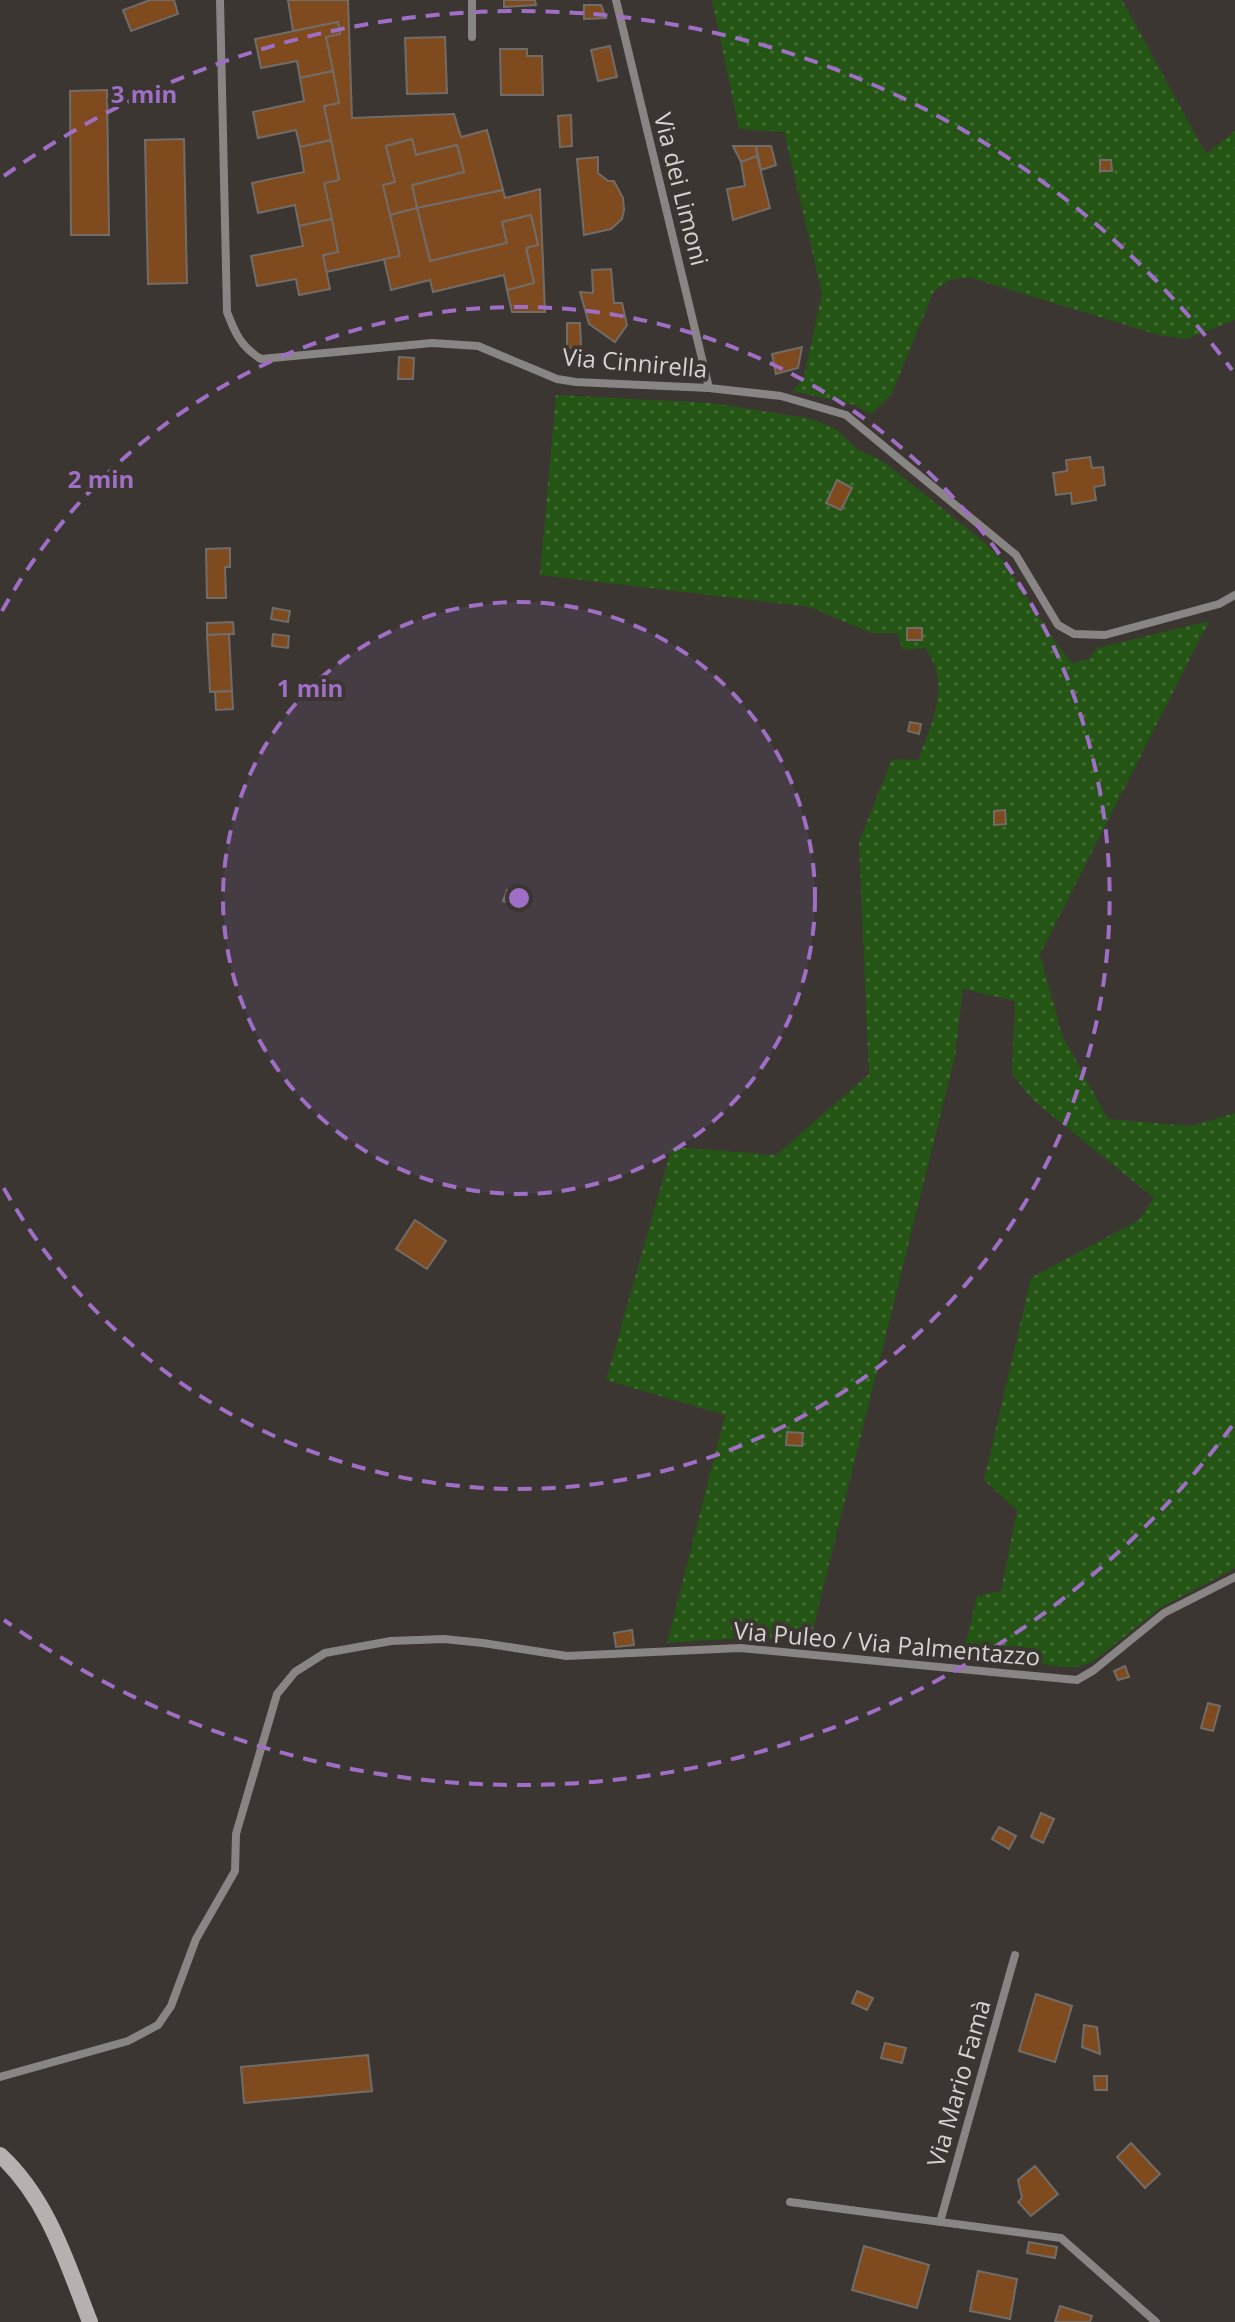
<svg xmlns="http://www.w3.org/2000/svg" width="1235" height="2322" font-family="'Open Sans',sans-serif">
  <defs>
    <pattern id="grass-dots" width="8" height="8" patternUnits="userSpaceOnUse" patternTransform="scale(2)"><rect width="8" height="8" fill="#245515"/><path d="M2 2h.1M6 6h.1" fill="none" stroke="#436d36" stroke-width="1.8" stroke-linecap="round"/></pattern>
  </defs>
  <rect width="100%" height="100%" fill="#3b3632"/>
  <g fill="url(#grass-dots)">
    <polygon points="712,0 1122,0 1206,154 1235,131 1235,320 1186,339 1162,336 968,277 950,280 934,291 891,395 871,414 855,405 793,391 804,377 822,293 784,132 739,129"/>
    <path d="M556,395L713,403L812,419L837,430L857,449L884,462L984,542L1005,563L1055,642L1072,663L1089,659L1097,648L1209,621L1040,954L1062,1035L1108,1119L1191,1126L1235,1113V1568L1162,1607L1091,1663L1076,1667H1063L963,1653L977,1596L1001,1591L1017,1510L984,1480L1031,1278L1139,1220L1154,1198L1033,1100L1012,1074L1015,1001L963,989L955,1056L810,1641L742,1638L667,1643L725,1415L606,1380L672,1147L776,1155L869,1074L859,842L892,759L918,760C932,723 952,684 925,648L903,650L897,633H871L810,607L540,575Z"/>
  </g>
  <g fill="#7f4a1d" stroke="#726c68" stroke-width="2">
    <polygon points="150,0 174,0 178,14 131,31 123,10"/>
    <polygon points="288,0 348,0 352,118 454,114 461,137 487,130 503,190 417,208 412,185 464,172 457,145 416,155 412,139 386,146 395,182 383,185 400,256 326,272 323,255 338,252 324,183 339,180 324,106 339,103 326,37 340,34 338,22 293,31"/>
    <polygon points="504,0 535,0 536,5 504,7"/>
    <polygon points="584,5 601,5 606,18 584,19"/>
    <polygon points="338,22 340,34 326,37 333,71 300,78 297,61 261,68 255,39"/>
    <polygon points="445,37 447,93 407,94 405,38"/>
    <polygon points="610,46 617,77 598,81 591,50"/>
    <polygon points="500,49 527,49 527,56 542,56 543,95 501,95"/>
    <polygon points="333,71 339,103 324,106 331,140 300,147 296,130 258,138 253,112 304,101 300,78"/>
    <polygon points="107,90 109,235 71,235 70,91"/>
    <polygon points="571,115 572,146 560,147 558,116"/>
    <polygon points="184,139 187,283 148,284 145,140"/>
    <polygon points="412,139 416,155 457,145 464,172 412,185 417,208 390,215 383,185 395,182 386,146"/>
    <polygon points="331,140 339,180 324,183 332,219 299,226 295,205 258,213 252,183 304,172 300,147"/>
    <polygon points="733,146 756,146 757,156 741,162"/>
    <polygon points="756,146 771,146 776,165 761,170"/>
    <polygon points="757,156 770,208 733,220 727,189 745,186 741,162"/>
    <polygon points="598,157 598,173 608,181 614,181 623,198 624,210 622,219 611,229 584,235 577,159"/>
    <polygon points="1100,160 1111,160 1112,171 1100,171"/>
    <polygon points="540,189 545,312 512,312 507,290 534,283 526,248 538,245 531,215 502,222 507,243 430,261 417,208 503,190 505,198"/>
    <polygon points="417,208 430,261 507,243 502,222 531,215 538,245 526,248 534,283 507,290 504,275 433,292 430,280 391,290 384,259 400,256 390,215"/>
    <polygon points="332,219 338,252 323,255 330,289 299,295 296,279 257,286 251,256 303,246 299,226"/>
    <polygon points="611,269 614,303 622,303 627,325 615,342 589,324 580,292 593,293 592,270"/>
    <polygon points="567,323 580,323 581,347 567,348"/>
    <polygon points="802,347 798,368 776,374 772,354"/>
    <polygon points="399,357 414,358 413,379 398,379"/>
    <polygon points="1090,457 1092,468 1103,467 1105,485 1094,487 1096,500 1072,504 1071,493 1056,495 1053,473 1067,471 1066,460"/>
    <polygon points="837,480 852,488 841,510 826,503"/>
    <polygon points="230,548 230,567 225,567 226,598 207,598 206,549"/>
    <polygon points="273,608 290,611 288,622 271,619"/>
    <polygon points="233,622 234,634 207,635 207,623"/>
    <rect x="907" y="628" width="15" height="12"/>
    <polygon points="229,634 232,691 210,692 207,635"/>
    <polygon points="273,634 289,636 288,648 272,646"/>
    <polygon points="232,691 233,709 216,710 215,692"/>
    <polygon points="910,722 921,724 919,734 908,731"/>
    <polygon points="1005,810 1006,824 994,825 994,811"/>
    <polygon points="507,890 531,897 527,908 503,901"/>
    <polygon points="415,1220 446,1241 427,1269 396,1249"/>
    <polygon points="787,1432 803,1433 802,1446 786,1445"/>
    <polygon points="632,1630 634,1645 616,1647 614,1633"/>
    <polygon points="1125,1666 1129,1677 1118,1680 1114,1671"/>
    <polygon points="1208,1703 1220,1706 1213,1731 1201,1728"/>
    <polygon points="1041,1813 1054,1819 1043,1843 1031,1837"/>
    <polygon points="999,1827 1016,1836 1009,1849 992,1839"/>
    <polygon points="857,1991 873,1998 867,2010 852,2003"/>
    <polygon points="1036,1994 1072,2006 1055,2062 1019,2051"/>
    <polygon points="1084,2025 1097,2027 1100,2054 1082,2047"/>
    <polygon points="885,2043 906,2048 902,2063 881,2058"/>
    <polygon points="368,2055 372,2091 244,2103 241,2067"/>
    <polygon points="1094,2076 1107,2076 1107,2090 1095,2090"/>
    <polygon points="1131,2143 1160,2174 1145,2188 1117,2157"/>
    <polygon points="1035,2166 1058,2194 1031,2216 1018,2202 1022,2198 1018,2180"/>
    <polygon points="1029,2242 1057,2247 1055,2258 1027,2253"/>
    <polygon points="864,2246 929,2265 917,2308 852,2290"/>
    <polygon points="978,2271 1017,2279 1010,2319 970,2311"/>
    <polygon points="1060,2306 1092,2316 1090,2322 1055,2322"/>
  </g>
  <g fill="none" stroke-linecap="round" stroke-linejoin="round">
    <g stroke="#888584" stroke-width="8">
      <path d="M220,0L227,312C235,333 241,347 261,359L432,343L478,346L557,379L576,382L709,388L781,396L846,415L1016,555L1058,625L1074,634L1105,635L1219,604L1235,595"/>
      <polyline points="472,0 472,37"/>
      <polyline points="616,0 709,388"/>
      <polyline points="0,2077 128,2041 158,2025 171,2006 196,1939 235,1871 236,1834 277,1694 295,1672 325,1653 391,1641 444,1639 483,1643 567,1656 740,1648 1077,1680 1094,1670 1164,1613 1235,1577"/>
      <polyline points="790,2202 1061,2238 1156,2322"/>
      <polyline points="940,2222 1015,1955"/>
    </g>
    <path stroke="#b6b1b0" stroke-width="16" d="M0,2155C48,2199 67,2263 90,2322"/>
  </g>
  <circle cx="519" cy="898" r="296" fill="#9f6fc6" fill-opacity=".12"/>
  <g fill="none" stroke="#9f6fc6" stroke-width="4" stroke-dasharray="14 10">
    <circle cx="519" cy="898" r="296"/>
    <path d="M2 611A591 591 0 1 1 2 1185"/>
    <path d="M1232 1426A887 887 0 0 1 4 1620M4 176A887 887 0 0 1 1232 370"/>
  </g>
  <g text-anchor="middle" dominant-baseline="central" stroke-width="8" stroke-linejoin="round" paint-order="stroke">
    <g font-size="24" fill="#d6d3d0" stroke="#3b3632">
      <text transform="translate(682 189) rotate(76)">Via dei Limoni</text>
      <text transform="translate(635 362) rotate(5)">Via Cinnirella</text>
      <text transform="translate(887 1643) rotate(5)">Via Puleo / Via Palmentazzo</text>
      <text transform="translate(958 2083) rotate(-74)">Via Mario Famà</text>
    </g>
  </g>
  <circle cx="519" cy="898" r="12" fill="#9f6fc6" stroke="#3b3632" stroke-width="4"/>
  <g font-size="24" text-anchor="middle" font-weight="bold" fill="#9f6fc6" stroke="#3b3632" stroke-width="8" stroke-linejoin="round" paint-order="stroke">
    <text x="144" y="103">3 min</text>
    <text x="101" y="488">2 min</text>
    <text x="310" y="697">1 min</text>
  </g>
</svg>
